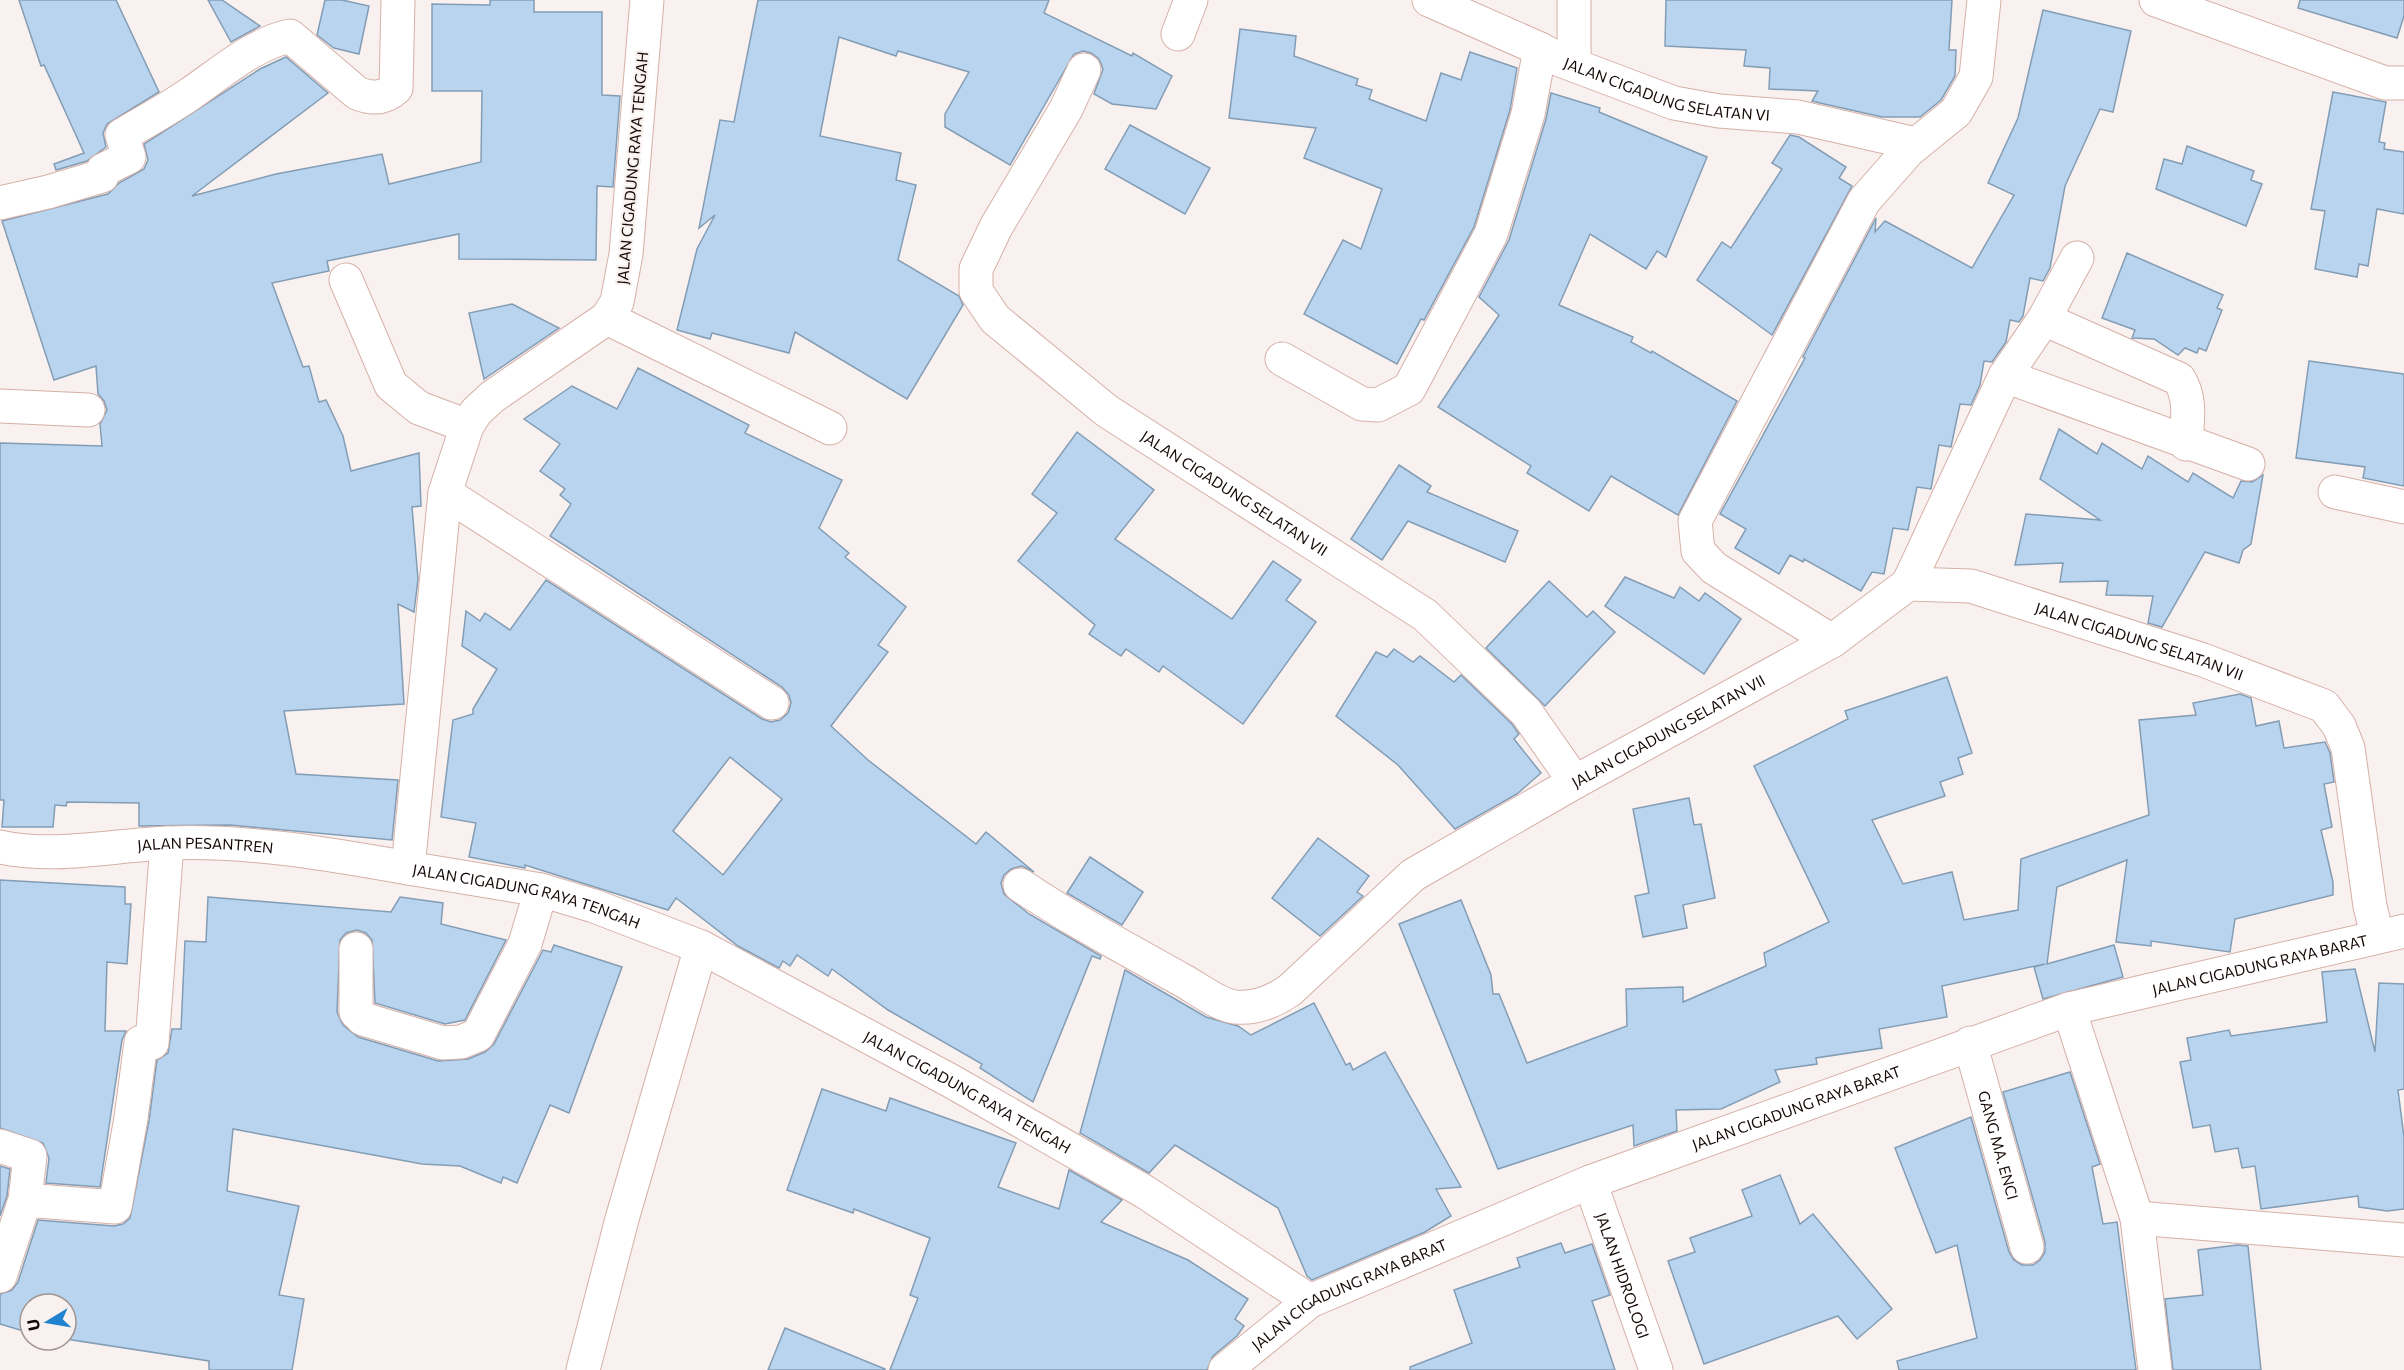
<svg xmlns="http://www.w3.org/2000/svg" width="2404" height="1370" font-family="Commissioner,sans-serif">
  <rect width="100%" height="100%" fill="#f9f1ef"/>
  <g fill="#b9d4ee" stroke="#839db5" stroke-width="1.5" fill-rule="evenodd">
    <polygon points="19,0 116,0 159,92 107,124 103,133 106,147 87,161 56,170 54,164 84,153 44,65 41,66"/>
    <polygon points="208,0 222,0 260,26 231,42"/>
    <polygon points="325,0 342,0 369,6 359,54 334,48 317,35"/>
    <polygon points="490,0 534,0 534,12 602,12 602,95 620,96 613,187 597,186 596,260 459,259 459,234 327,261 329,271 272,283 303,367 309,366 319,402 326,400 343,436 351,471 419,453 421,506 412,507 418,579 414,612 398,604 404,704 284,711 296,774 398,780 392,840 230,825 139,826 139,803 67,802 66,806 55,805 53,827 2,827 4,800 0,800 0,443 102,446 100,424 107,410 104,401 98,394 96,366 54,380 2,221 108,194 119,183 144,169 148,160 144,144 260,69 286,57 328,93 192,196 276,174 382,154 389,184 481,162 482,91 432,91 432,4 490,5"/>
    <polygon points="758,0 1049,0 1044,13 1132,56 1133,53 1172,76 1156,109 1112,104 1094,94 1103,69 1099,59 1091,53 1083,51 1074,54 1010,165 945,127 945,114 969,72 898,51 896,56 839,37 820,136 901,153 896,180 916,185 898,260 959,296 963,305 907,399 795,332 789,353 712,333 710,339 677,330 697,249 715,215 699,228 720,120 734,122"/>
    <polygon points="1666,0 1952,0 1949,50 1956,50 1955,76 1941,100 1920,117 1882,117 1820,103 1812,101 1818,91 1769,89 1770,68 1744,66 1746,50 1665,46"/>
    <polygon points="2300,0 2404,0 2404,16 2397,38 2298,8"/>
    <polygon points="2043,10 2131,31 2113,112 2100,109 2065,186 2050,268 2043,281 2030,278 2023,316 2019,322 2010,320 2006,342 1992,362 1984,361 1980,385 1971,405 1960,404 1951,447 1939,445 1931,489 1917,487 1908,530 1893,528 1884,574 1872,572 1861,591 1804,559 1803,562 1790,555 1779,574 1735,548 1746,529 1720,514 1805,358 1803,357 1876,218 1875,232 1885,221 1972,268 2014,195 1988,183 2018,118"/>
    <polygon points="1240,29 1296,36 1294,56 1358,79 1356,85 1372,90 1369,99 1426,121 1441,73 1461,80 1470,52 1517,68 1510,110 1474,227 1424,320 1421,319 1397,364 1304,314 1343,240 1361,249 1382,189 1304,158 1316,128 1229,118"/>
    <polygon points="2333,92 2386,102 2379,142 2385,143 2384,149 2404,152 2404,214 2377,209 2368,266 2359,264 2357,277 2315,269 2325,211 2311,209"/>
    <polygon points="1551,93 1600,108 1599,112 1707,157 1666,257 1657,251 1646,269 1590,234 1559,305 1633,337 1631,342 1651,353 1652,351 1737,401 1678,515 1611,476 1589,511 1527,473 1531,466 1438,407 1499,315 1479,297 1509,240 1546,119"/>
    <polygon points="1130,125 1210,168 1185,214 1105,169"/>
    <polygon points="1790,135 1799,137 1846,167 1839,178 1852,186 1772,335 1697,280 1722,242 1731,248 1782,169 1772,163"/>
    <polygon points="2187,146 2254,171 2251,180 2262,184 2246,226 2156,189 2164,159 2182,164"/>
    <polygon points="2127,253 2223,295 2217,308 2222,310 2206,351 2199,348 2197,353 2185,348 2178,355 2154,339 2132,338 2135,330 2102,318"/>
    <polygon points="512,304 559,328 484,379 469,313"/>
    <polygon points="2309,361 2404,374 2404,486 2363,478 2365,467 2296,458"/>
    <path d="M638,368L749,425L745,433L842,480L819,528L849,553L845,557L906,607L878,645L888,652L831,726L868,760L976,844L986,832L1034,872L1022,866L1011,869L1004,875L1001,883L1004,894L1029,914L1101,956L1100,959L1092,956L1033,1102L980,1068L982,1064L888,1010L832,969L828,976L797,955L790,966L783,961L779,968L738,946L676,898L668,910L525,865V868L469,857L476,823L441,817L453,720L473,714V709L497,669L462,646L466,611L480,621L485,613L510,630L546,580L762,719L771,722L780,720L788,713L791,703L789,695L782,687L550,536L571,504L560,495L565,489L540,471L560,444L524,419L572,386L617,409ZM730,757L782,799L723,875L673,831Z"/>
    <polygon points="2059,429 2097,454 2102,443 2142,469 2148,456 2188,482 2193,473 2233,498 2241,481 2252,482 2263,475 2251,544 2243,550 2239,563 2205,552 2162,627 2148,623 2153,596 2106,595 2108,581 2060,582 2063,563 2015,565 2026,514 2100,520 2040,479"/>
    <polygon points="1077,432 1154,490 1115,539 1232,619 1273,561 1301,580 1286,600 1316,622 1243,724 1163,666 1159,672 1126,649 1121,656 1089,634 1095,625 1018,561 1057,513 1032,494"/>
    <polygon points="1399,465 1431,486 1427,492 1518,531 1505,562 1408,521 1382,560 1351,539"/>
    <polygon points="1625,577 1674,598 1680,587 1699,601 1705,593 1741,619 1704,674 1605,606"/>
    <polygon points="1549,581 1587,617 1593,611 1615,632 1545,706 1486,648"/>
    <polygon points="1394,649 1413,662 1420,656 1454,682 1461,675 1512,724 1519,734 1514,739 1541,773 1517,794 1455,829 1398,765 1336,716 1376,652 1387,657"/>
    <polygon points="1947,677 1972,753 1958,758 1963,774 1940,782 1945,796 1872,820 1903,884 1952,872 1964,920 2018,910 2021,859 2149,815 2139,720 2196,715 2193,703 2240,694 2251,698 2256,726 2279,721 2284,748 2325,742 2330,753 2334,782 2324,784 2332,827 2321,830 2333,882 2333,895 2235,919 2230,952 2151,941 2151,946 2116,942 2127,860 2057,887 2047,964 2114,945 2123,977 2043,999 2034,967 2045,964 1942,986 1947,1017 1879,1029 1882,1048 1816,1058 1817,1064 1775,1070 1780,1082 1721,1109 1676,1110 1677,1131 1634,1146 1633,1125 1498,1169 1399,924 1461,900 1491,975 1493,994 1499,994 1527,1063 1627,1026 1626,989 1683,987 1683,1002 1766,966 1764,953 1829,922 1754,766 1848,719 1845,711"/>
    <polygon points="1689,798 1694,825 1701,824 1715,898 1683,905 1687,928 1643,937 1635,896 1649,893 1633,809"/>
    <polygon points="1318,838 1369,876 1357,892 1363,896 1361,898 1320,936 1272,898"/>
    <polygon points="1090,857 1143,892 1122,925 1067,893"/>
    <polygon points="0,880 125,887 125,904 131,904 127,964 107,962 105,1031 126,1031 122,1040 100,1187 46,1183 49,1158 43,1143 0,1128"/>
    <polygon points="208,897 391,912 400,897 443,903 441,924 506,940 465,1020 445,1024 375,1003 372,940 366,933 357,930 346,933 340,940 337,1012 343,1025 358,1037 438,1061 468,1059 485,1052 494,1044 543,950 551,952 554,945 622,967 569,1113 550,1105 517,1183 503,1177 501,1183 460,1166 422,1164 233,1129 227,1191 299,1206 279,1295 304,1299 292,1370 209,1370 209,1361 66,1339 66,1304 30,1304 30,1333 0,1324 0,1294 12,1290 18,1282 38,1220 114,1226 123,1224 130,1218 149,1121 157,1060 168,1053 172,1029 181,1029 185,941 206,942"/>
    <polygon points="2355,969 2375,1052 2379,983 2404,984 2404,1089 2398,1090 2404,1137 2404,1209 2387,1211 2359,1207 2358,1196 2261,1209 2255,1166 2242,1168 2238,1148 2215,1152 2210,1125 2193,1128 2180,1062 2191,1060 2187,1038 2229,1030 2231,1036 2327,1022 2322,972"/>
    <polygon points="1125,970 1206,1017 1238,1026 1251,1035 1314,1003 1346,1065 1350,1063 1353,1070 1385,1052 1461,1187 1436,1189 1451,1216 1425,1232 1312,1280 1307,1276 1278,1208 1175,1145 1149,1173 1080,1133"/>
    <polygon points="2070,1072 2100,1164 2092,1167 2103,1224 2117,1222 2136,1370 1899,1370 1897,1361 1977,1338 1957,1245 1936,1253 1895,1148 1971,1117 2009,1252 2014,1260 2022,1265 2033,1265 2040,1260 2045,1252 2045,1242 2003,1092"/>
    <polygon points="822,1089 886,1111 890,1098 1016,1143 998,1187 1059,1209 1069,1170 1122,1200 1101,1222 1188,1260 1248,1299 1235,1319 1244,1326 1237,1336 1213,1356 1207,1370 890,1370 918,1298 910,1295 930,1238 854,1209 853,1213 787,1190"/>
    <polygon points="0,1166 10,1169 7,1196 0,1216"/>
    <polygon points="1780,1175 1800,1224 1813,1214 1892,1309 1857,1339 1838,1316 1704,1364 1668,1261 1695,1252 1690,1238 1752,1216 1742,1190"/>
    <polygon points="1561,1243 1565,1253 1592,1244 1610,1295 1592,1301 1615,1370 1410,1370 1410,1367 1472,1343 1454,1290 1520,1267 1517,1258"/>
    <polygon points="2237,1245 2248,1246 2261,1370 2173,1370 2165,1299 2203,1295 2198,1250"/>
    <polygon points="785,1328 885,1369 885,1370 768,1370"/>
  </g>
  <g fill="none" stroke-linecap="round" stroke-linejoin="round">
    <defs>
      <g id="minor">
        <path id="s1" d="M647,0L626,254L617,302L607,318L492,397L476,412L467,426L445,493L408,868L541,890L594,906L701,947L951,1081L1145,1192L1310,1301"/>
        <path id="s2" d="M1429,0L1540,49L1560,60L1674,103L1719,111L1798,117L1916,144"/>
        <polyline points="2156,0 2385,83 2404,83"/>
        <polyline points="1178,34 1191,0"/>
        <polyline points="1574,64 1574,0"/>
        <path id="s3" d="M1084,70L1066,109L996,227L976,269V291L995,319L1107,411L1425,615L1526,712L1575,782"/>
        <path d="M0,203L48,192L102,176L103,170L129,157L122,135C145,122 168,109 190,94C221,73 253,44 290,36L357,93C371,99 384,99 396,88L398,0"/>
        <polyline points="346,280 391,385 419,408 467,426"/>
        <polyline points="607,318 830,428"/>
        <path d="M2044,319L2179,379C2192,399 2187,421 2186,444"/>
        <polyline points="1282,359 1362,404 1378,405 1409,389 1491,234 1528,114 1540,49"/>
        <polyline points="2005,376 2248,464"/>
        <polyline points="0,406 88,410"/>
        <polyline points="2335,492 2404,507"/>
        <polyline points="445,493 772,703"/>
        <polyline points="1908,584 2005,376 2044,319 2077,258"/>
        <polyline points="1832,641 1714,568 1698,551 1695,521 1864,201 1908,151 1956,112 1976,77 1984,0"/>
        <path id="s4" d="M0,847C55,859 113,845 168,843C249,840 328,854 408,868"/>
        <path id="s5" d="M1020,885C1072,920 1127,949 1182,980C1197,988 1218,1005 1235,1007C1256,1009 1273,1002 1290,990L1413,875L1575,782L1832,641L1908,584L1971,586L2203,660L2324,706L2339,726L2348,748L2370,906L2377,935"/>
        <polyline points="356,949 356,1012 363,1019 443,1043 461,1042 478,1035 525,944 541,890"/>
        <polyline points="2069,1009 2137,1218 2404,1240"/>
        <path id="s6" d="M1970,1043L2027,1247"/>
        <polyline points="0,1146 30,1156 25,1200"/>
        <path id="s7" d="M1590,1182L1656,1370"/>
        <polyline points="2137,1218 2155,1370"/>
        <polyline points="0,1276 25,1200 115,1207 131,1118 141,1042 152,1043 167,843"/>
        <polyline points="583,1370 622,1219 701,947"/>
        <path id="s8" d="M1225,1370L1310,1301L1590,1182L2069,1009L2404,931"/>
      </g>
    </defs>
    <use href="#minor" stroke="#d6b0a7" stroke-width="35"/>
    <use href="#minor" stroke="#fff" stroke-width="33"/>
  </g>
  <g text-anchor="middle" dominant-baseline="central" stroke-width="4.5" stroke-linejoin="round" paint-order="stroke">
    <g font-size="15" fill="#160a07" stroke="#f9f1ef">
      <text stroke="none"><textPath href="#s2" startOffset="256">JALAN CIGADUNG SELATAN VI</textPath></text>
      <text transform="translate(632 168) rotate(-85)">JALAN CIGADUNG RAYA TENGAH</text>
      <text stroke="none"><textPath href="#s3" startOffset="579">JALAN CIGADUNG SELATAN VII</textPath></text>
      <text stroke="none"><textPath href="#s5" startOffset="1290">JALAN CIGADUNG SELATAN VII</textPath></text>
      <text stroke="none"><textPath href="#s5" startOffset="768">JALAN CIGADUNG SELATAN VII</textPath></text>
      <text stroke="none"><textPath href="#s4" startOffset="206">JALAN PESANTREN</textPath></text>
      <text stroke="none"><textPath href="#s1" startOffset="1070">JALAN CIGADUNG RAYA TENGAH</textPath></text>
      <text stroke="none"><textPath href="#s8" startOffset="1119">JALAN CIGADUNG RAYA BARAT</textPath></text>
      <text stroke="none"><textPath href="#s1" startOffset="1556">JALAN CIGADUNG RAYA TENGAH</textPath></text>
      <text stroke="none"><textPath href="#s8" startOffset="633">JALAN CIGADUNG RAYA BARAT</textPath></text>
      <text stroke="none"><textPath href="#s6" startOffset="106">GANG MA. ENCI</textPath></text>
      <text stroke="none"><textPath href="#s7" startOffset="99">JALAN HIDROLOGI</textPath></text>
      <text stroke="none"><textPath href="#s8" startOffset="147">JALAN CIGADUNG RAYA BARAT</textPath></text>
    </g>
  </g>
  <g transform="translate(48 1322) rotate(259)"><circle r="28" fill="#f9f1ef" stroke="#9e9592" stroke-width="1.5"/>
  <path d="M0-4.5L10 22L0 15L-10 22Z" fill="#2182ce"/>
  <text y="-9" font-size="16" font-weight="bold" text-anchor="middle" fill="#160a07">U</text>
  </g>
</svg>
